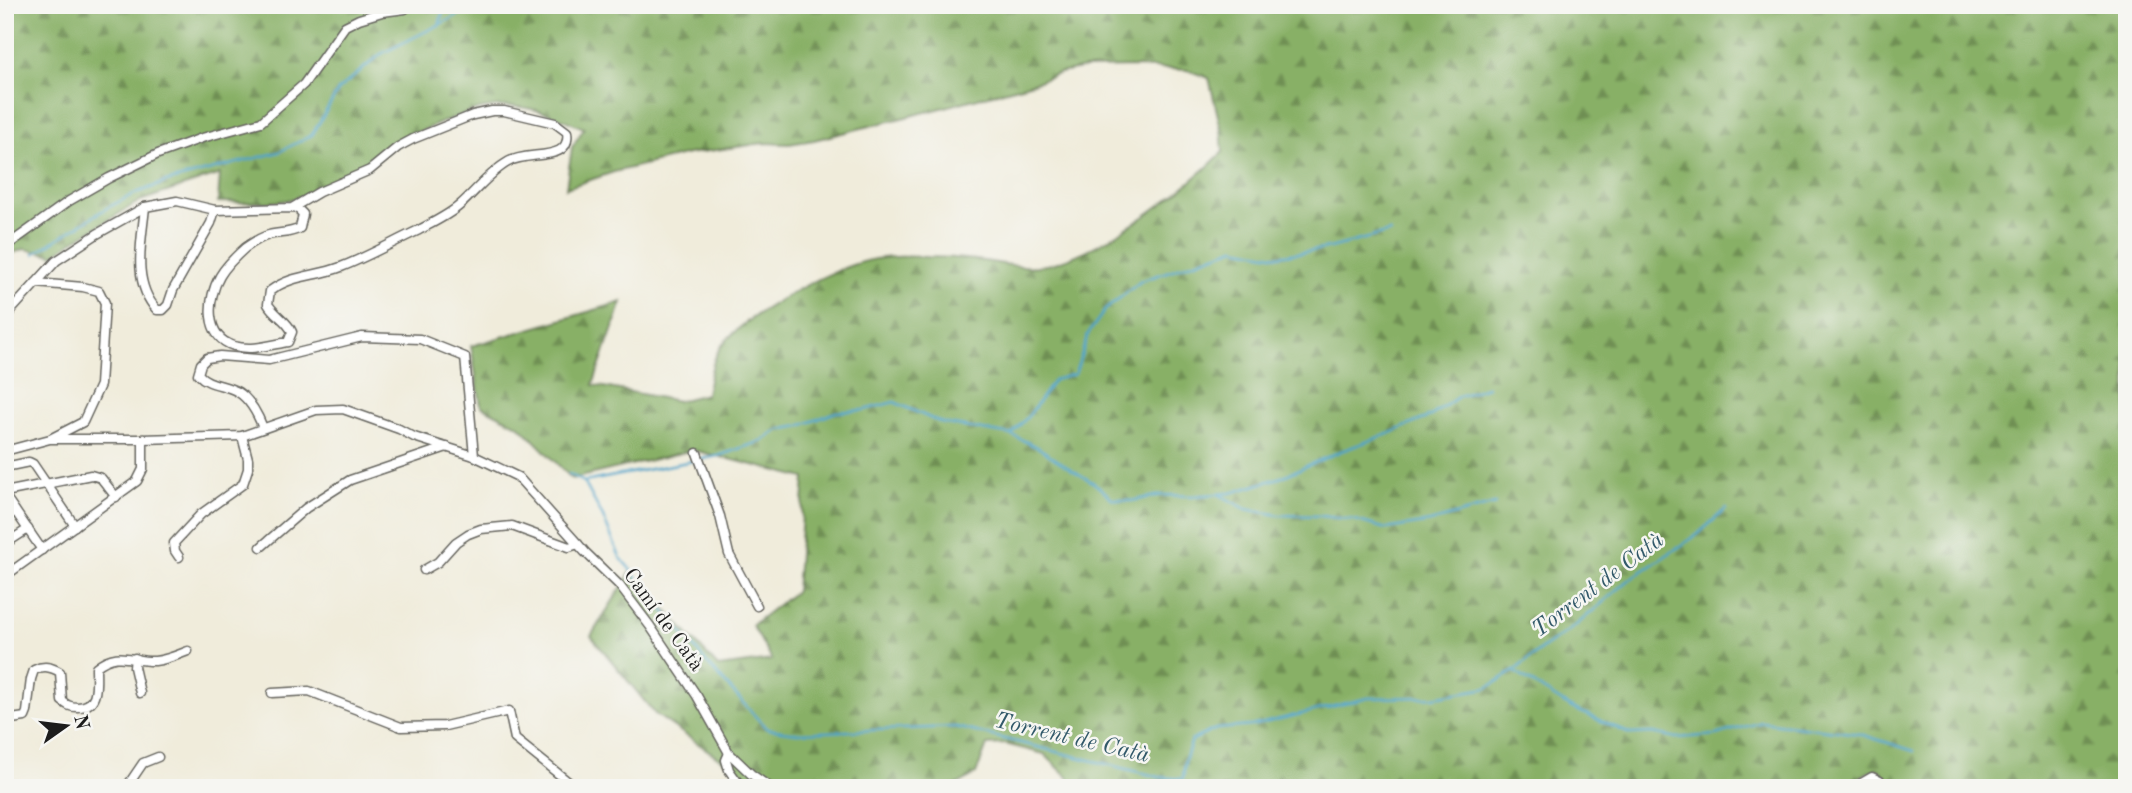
<svg xmlns="http://www.w3.org/2000/svg" width="2132" height="793" font-family="'Old Standard TT',serif">
  <defs>
    <pattern id="forest-firs" width="22" height="20" patternUnits="userSpaceOnUse" patternTransform="scale(1.75)"><rect width="22" height="20" fill="#88b066"/><path d="M5 1l3.5 6h-7zM16 11l3.5 6h-7z" fill="#6e8e53"/></pattern>
  </defs>
  <rect width="100%" height="100%" fill="#f6f6f2"/>
  <filter id="ink" filterUnits="userSpaceOnUse"><feTurbulence type="fractalNoise" baseFrequency=".0143" numOctaves="2"/><feDisplacementMap in="SourceGraphic" scale="14" xChannelSelector="R" yChannelSelector="G"/><feConvolveMatrix kernelMatrix="1 2 1 2 8 2 1 2 1" color-interpolation-filters="sRGB"/></filter>
  <filter id="wash" filterUnits="userSpaceOnUse"><feTurbulence type="fractalNoise" baseFrequency=".00686" numOctaves="4" result="noise"/><feDisplacementMap in="SourceGraphic" scale="28" xChannelSelector="R" yChannelSelector="G"/><feGaussianBlur stdDeviation="1.57" result="paint"/><feColorMatrix in="noise" values="0 0 0 0 0 0 0 0 0 0 0 0 0 0 0 0 0 1.4 0 .05"/><feComposite in="paint" operator="in"/></filter>
  <g filter="url(#wash)">
    <rect width="100%" height="100%" fill="#f0ecdb"/>
    <path fill="url(#forest-firs)" stroke="#526641" stroke-width="2" d="M5,5H2127V788H1890L1891,781L1877,768L1838,788H1074L1068,777L1044,754L1005,744L987,745L976,774L951,788H763L655,714L591,636L631,572L718,667L772,660L752,625L796,591L805,478L693,450L572,479L520,426L481,406L471,346L622,302L593,385L678,401L706,394C710,378 712,357 723,344C750,312 834,266 875,259C892,256 910,256 928,257C944,257 960,258 976,260C1003,263 1028,271 1055,263C1110,246 1182,193 1223,152L1221,129L1209,78L1187,70L1136,67L1085,68L1060,73L1036,82L938,109L814,140L789,144L764,143L688,154L614,172L566,188L572,147L584,128C570,123 555,115 540,111C498,99 468,111 431,127C418,132 403,137 392,145C359,168 328,190 288,200C270,204 238,202 218,202L220,174L140,201L72,242L54,255L24,249L5,256Z"/>
    <g fill="none" stroke-linecap="round" stroke-linejoin="round">
      <g stroke="#4ea4ca" stroke-width="2.5">
        <polyline points="439,26 445,5"/>
        <polyline points="34,254 105,209 134,194 166,182 279,152 312,135 339,89 381,54 478,5"/>
        <polyline points="1012,434 1030,414 1054,380 1075,374 1088,334 1105,310 1141,281 1235,248 1278,256 1330,248 1390,232"/>
        <polyline points="569,474 584,482 603,517 620,557 706,662 767,729 797,733 956,727 1159,777 1183,779 1185,760 1192,740 1216,729 1251,726 1368,698 1434,697 1487,688 1514,671 1544,647 1574,627 1629,580 1697,535 1726,509"/>
        <polyline points="584,482 718,456 762,441 779,430 800,426 836,412 864,410 894,402 941,423 1012,435 1039,448 1066,466 1094,483 1113,499 1131,501 1162,495 1192,496 1231,493 1279,478 1341,451 1388,434 1431,416 1459,396 1487,387"/>
        <polyline points="1220,495 1246,509 1279,515 1321,516 1355,520 1386,529 1430,522 1495,504"/>
        <polyline points="1515,672 1570,707 1630,734 1653,733 1677,738 1715,735 1762,722 1860,734 1914,751"/>
      </g>
    </g>
  </g>
  <g filter="url(#ink)">
    <g fill="none" stroke-linecap="round" stroke-linejoin="round">
      <defs>
        <g id="minor">
          <path d="M145,207C142,240 131,282 157,310H163L168,305L173,290L211,223L215,210"/>
          <polyline points="5,247 69,201 109,178 158,154 202,138 261,122 304,84 345,26 359,19 382,12 405,9 410,5"/>
          <polyline points="36,283 83,287 99,291 105,303 100,385 83,422 52,438"/>
          <path d="M5,317L56,261L97,234L145,207L177,201L215,210L292,208L319,192L370,170L398,147L413,139L473,115L492,111H504L555,123L567,132C572,163 528,150 508,162C490,172 476,191 460,205C449,215 432,223 419,230C393,242 367,257 341,267C316,277 293,274 270,291L268,304C274,315 288,321 292,332L288,342C270,345 252,351 234,346C204,337 207,298 220,276C226,266 236,256 245,248C252,243 261,237 269,235C280,232 290,234 300,228L303,214L298,209L292,208"/>
          <path d="M263,428C258,415 251,400 238,392C225,384 209,386 198,374L201,364L207,358L220,356L269,360L362,337L420,339L465,357L474,456"/>
          <polyline points="5,451 50,439 143,439 242,436 316,410 343,409 399,429 414,437 474,456 518,477 585,552 619,585 650,626 697,696 729,753 751,774 771,788"/>
          <polyline points="697,453 720,516 729,554 757,606"/>
          <polyline points="5,467 29,462 33,464 75,526"/>
          <polyline points="5,492 91,475 101,478 116,497"/>
          <polyline points="5,496 42,550"/>
          <polyline points="5,518 15,511"/>
          <polyline points="5,544 28,529"/>
          <polyline points="261,547 306,508 350,480 447,447"/>
          <polyline points="179,557 175,551 174,543 201,514 243,484 248,469 248,459 242,436"/>
          <polyline points="424,570 438,562 456,542 468,534 481,529 512,526 569,547 578,544"/>
          <polyline points="5,576 137,481 143,469 143,439"/>
          <polyline points="135,658 134,667 140,693"/>
          <polyline points="272,693 309,691 401,727 445,726 509,711 515,739 576,788"/>
          <path d="M5,720L25,717L27,712L31,679L34,670C44,665 51,667 60,672L62,701C67,705 70,707 77,707C100,707 96,684 96,667C118,649 132,662 155,661C166,660 178,655 188,651"/>
          <polyline points="729,753 726,760 729,770 742,788"/>
          <polyline points="126,788 143,763 158,757"/>
          <polyline points="1853,788 1872,777 1880,781 1875,788"/>
        </g>
      </defs>
      <use href="#minor" stroke="#66655f" stroke-width="11"/>
      <use href="#minor" stroke="#fff" stroke-width="8"/>
    </g>
  </g>
  <g text-anchor="middle" dominant-baseline="central" stroke-width="5" stroke-linejoin="round" paint-order="stroke">
    <g font-size="21" fill="#1c1c1c" stroke="#f6f6f2">
      <text transform="translate(663 620) rotate(54)">Camí de Catà</text>
    </g>
    <g font-size="23" font-style="italic" fill="#32596a" stroke="#f6f6f2">
      <text transform="translate(1598 585) rotate(-37)">Torrent de Catà</text>
      <text transform="translate(1072 738) rotate(13)">Torrent de Catà</text>
    </g>
  </g>
  <rect width="2132" height="793" fill="none" stroke="#f6f6f2" stroke-width="28"/>
  <g transform="translate(66 726) rotate(76)" stroke="#f6f6f2" stroke-width="5" paint-order="stroke">
  <path d="M0-5L12 26L0 18L-12 26Z" fill="#1c1c1c"/>
  <text y="-10" font-size="19" font-weight="bold" text-anchor="middle" fill="#1c1c1c">N</text>
  </g>
</svg>
